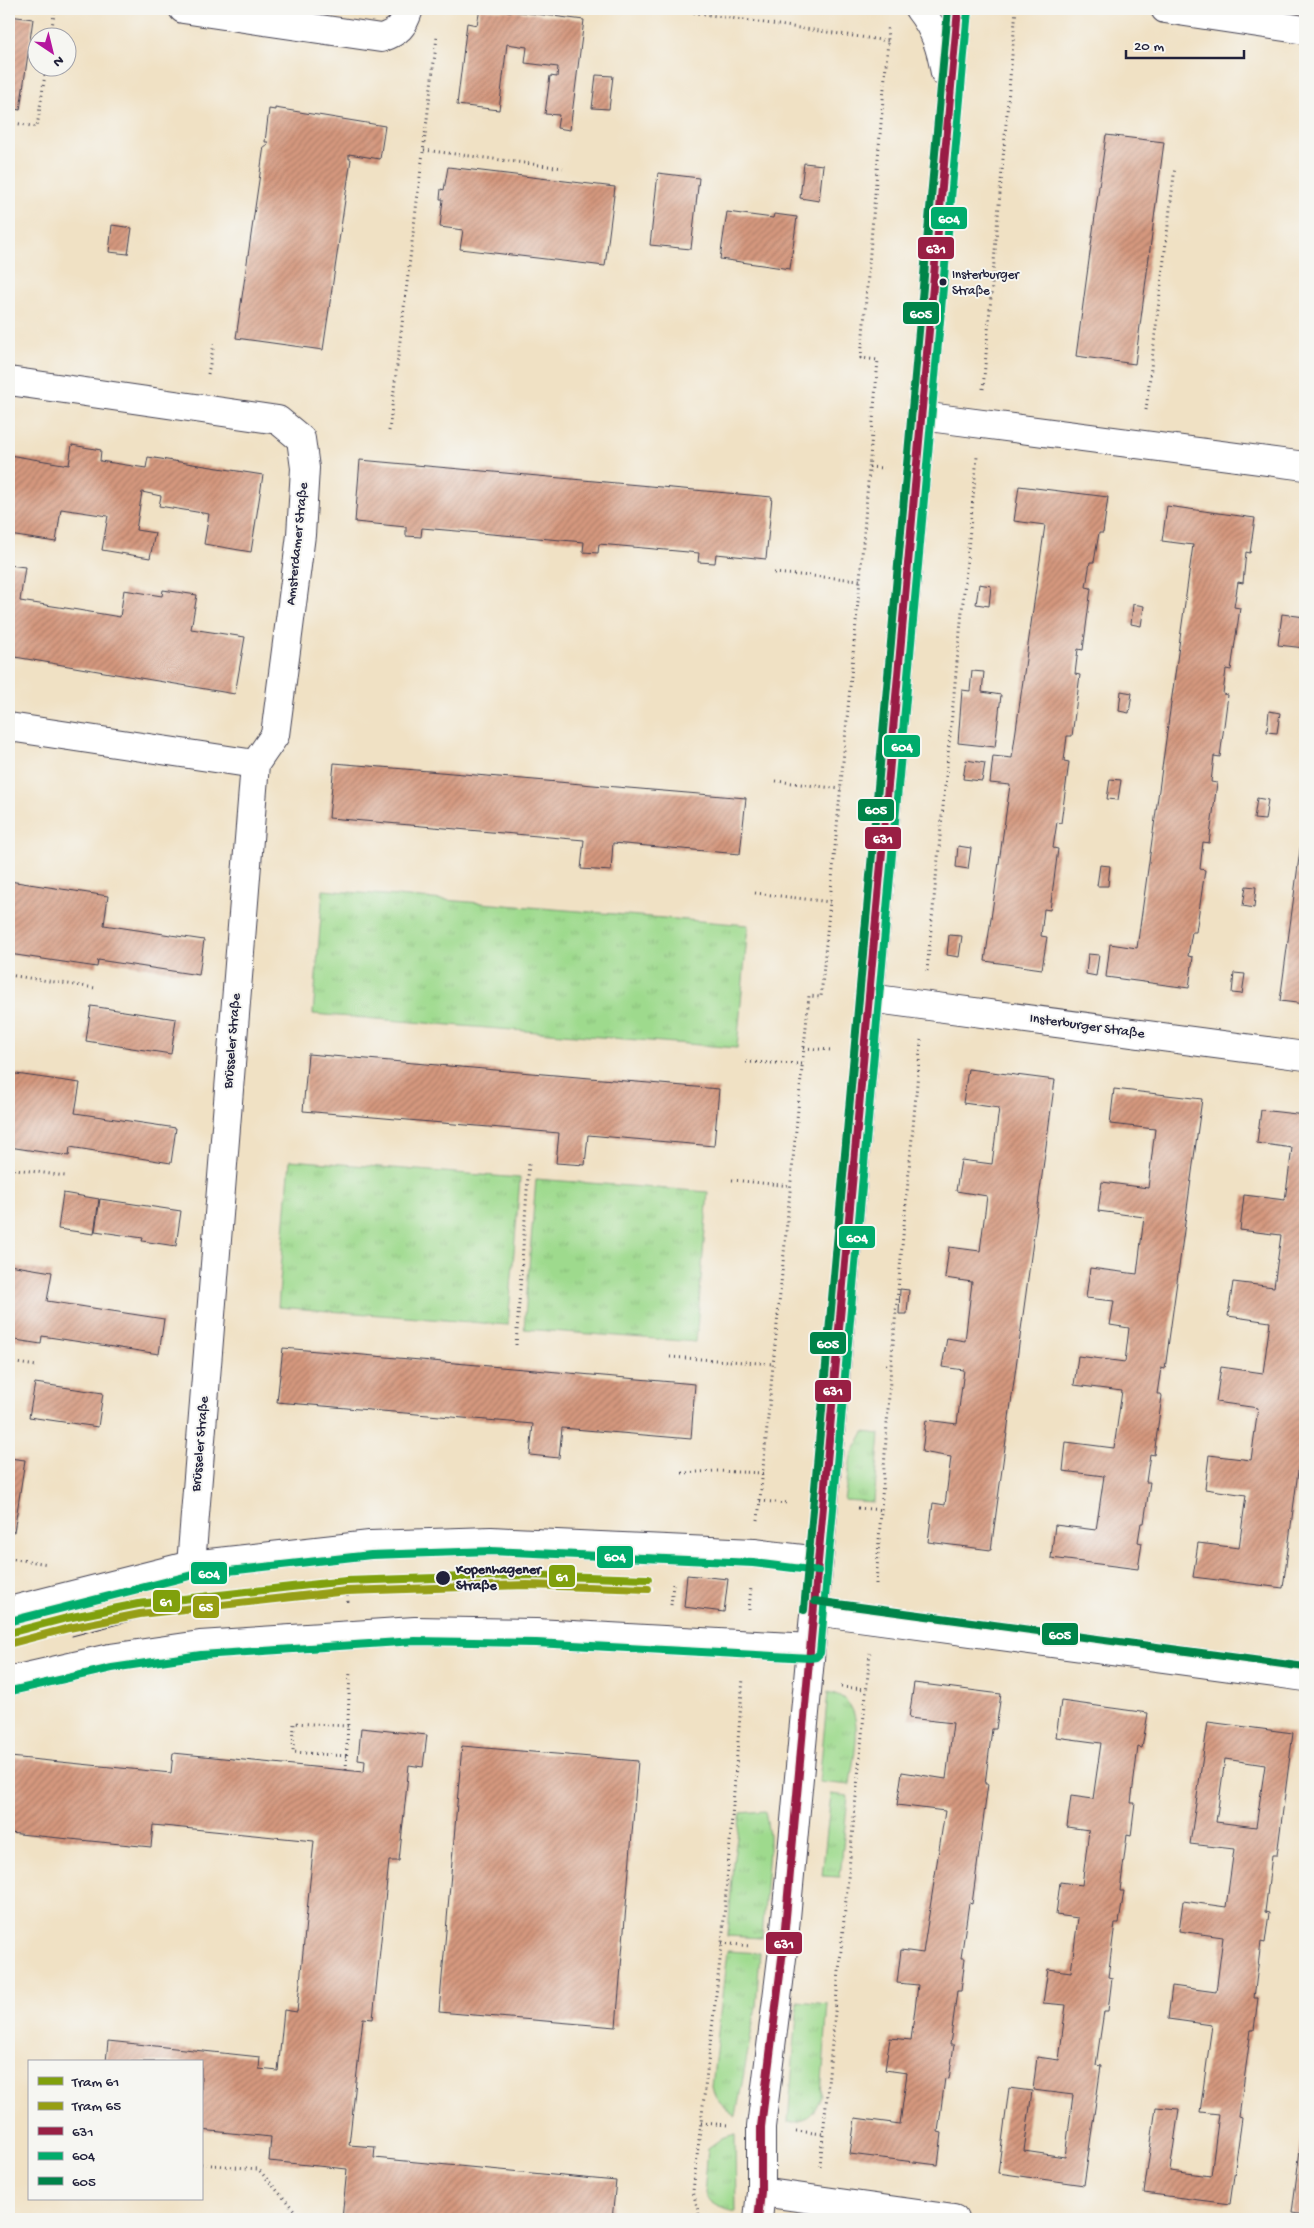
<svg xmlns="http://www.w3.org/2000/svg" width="1314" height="2228" font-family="'Gochi Hand',sans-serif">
  <defs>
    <pattern id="grass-tufts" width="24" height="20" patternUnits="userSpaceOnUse" patternTransform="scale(1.25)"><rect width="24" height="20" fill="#9eda8d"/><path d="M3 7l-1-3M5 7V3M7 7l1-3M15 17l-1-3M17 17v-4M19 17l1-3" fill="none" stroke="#88bb7b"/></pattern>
    <pattern id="building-hatch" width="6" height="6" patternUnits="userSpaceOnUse" patternTransform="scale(1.25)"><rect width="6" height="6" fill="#d5987e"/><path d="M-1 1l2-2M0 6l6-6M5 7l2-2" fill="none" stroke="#ac7c68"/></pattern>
  </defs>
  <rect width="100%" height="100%" fill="#f6f6f2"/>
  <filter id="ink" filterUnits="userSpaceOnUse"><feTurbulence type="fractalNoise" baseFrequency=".02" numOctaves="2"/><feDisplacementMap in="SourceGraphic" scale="10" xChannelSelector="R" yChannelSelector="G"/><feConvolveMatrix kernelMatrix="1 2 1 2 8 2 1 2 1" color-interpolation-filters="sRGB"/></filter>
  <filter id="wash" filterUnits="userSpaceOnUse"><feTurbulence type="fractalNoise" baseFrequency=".0096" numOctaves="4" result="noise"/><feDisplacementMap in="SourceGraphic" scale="20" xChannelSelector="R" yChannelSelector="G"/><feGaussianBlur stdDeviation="1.12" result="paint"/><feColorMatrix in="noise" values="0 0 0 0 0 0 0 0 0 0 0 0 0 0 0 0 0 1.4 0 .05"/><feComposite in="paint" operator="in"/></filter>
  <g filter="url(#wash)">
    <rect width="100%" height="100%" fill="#f0e1c4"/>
    <g fill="url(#grass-tufts)" stroke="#607e64">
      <polygon points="323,890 748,925 737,1048 313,1014"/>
      <polygon points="290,1160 520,1178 508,1325 278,1307"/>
      <polygon points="536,1179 708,1192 696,1342 524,1329"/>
      <polygon points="864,1432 880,1434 874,1502 844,1500 851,1456"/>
      <path d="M828,1692C871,1700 853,1754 850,1785L819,1782Z"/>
      <polygon points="831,1794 848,1796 840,1877 822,1876"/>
      <polygon points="765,1811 769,1835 769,1850 762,1938 728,1936 733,1863 741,1813"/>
      <path d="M727,1951L760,1953L756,2007L736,2116C725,2109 715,2101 712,2087Z"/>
      <path d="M798,2001L828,2004L821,2095C816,2111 807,2124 788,2122Z"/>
      <path d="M735,2134L736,2212C724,2209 710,2206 704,2194L708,2148L722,2138Z"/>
    </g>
    <g id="blocks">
      <g fill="url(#building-hatch)" fill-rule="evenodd">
        <polygon points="480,9 521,12 584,20 570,130 557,128 559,115 545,114 550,76 557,77 558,67 525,63 527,47 507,44 499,110 457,105 467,23 477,25"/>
        <polygon points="9,16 33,19 20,110 9,108"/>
        <polygon points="596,75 613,76 609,109 592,108"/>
        <polygon points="275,108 385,126 380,159 349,154 349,159 351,159 323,350 236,338 264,146 267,146 268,142 265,142 269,109 275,110"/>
        <polygon points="1106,135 1164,142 1135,364 1076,356"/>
        <polygon points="804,163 823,165 819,201 800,198"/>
        <polygon points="448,167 615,187 605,266 460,249 463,230 440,227 443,199 440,199 441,189 444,190"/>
        <polygon points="658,173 699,178 691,249 650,245"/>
        <polygon points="727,212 773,218 774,214 797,217 790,269 720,259"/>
        <polygon points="112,225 132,228 128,254 109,252"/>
        <polygon points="72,445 101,450 100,461 146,468 148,457 263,475 251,552 204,544 209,514 159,506 161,496 142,492 136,530 155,533 150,558 102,550 108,516 61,509 56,542 9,535 14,504 9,503 9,455 69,465"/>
        <polygon points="360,460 772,497 766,559 716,554 715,563 698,562 699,553 599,544 598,553 583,552 584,542 422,528 421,537 406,536 406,527 355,522"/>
        <polygon points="1019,486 1108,497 1103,533 1099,533 1094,562 1090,562 1086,587 1091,588 1083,650 1078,649 1075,674 1080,675 1072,736 1067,736 1064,761 1069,762 1061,823 1057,822 1053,848 1058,849 1050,910 1044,909 1041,936 1047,937 1042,969 985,961 1010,785 990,783 993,756 1012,758 1045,525 1014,521"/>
        <polygon points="1167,506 1255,518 1250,553 1246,552 1243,583 1238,582 1234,607 1240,608 1231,670 1226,669 1223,694 1228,695 1220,757 1214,756 1211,782 1217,783 1209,843 1203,842 1200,869 1205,870 1196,932 1192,932 1188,956 1193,957 1189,988 1106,977 1110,944 1137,948 1193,545 1162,541"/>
        <polygon points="9,565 25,567 20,601 72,609 120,617 124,590 162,596 163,590 197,595 191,629 245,637 235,694 9,656"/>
        <polygon points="979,584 991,586 989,606 976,604"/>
        <polygon points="1133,604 1144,606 1141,626 1131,624"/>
        <polygon points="1282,614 1305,617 1305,648 1278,645"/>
        <polygon points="972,671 984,672 982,692 1001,695 995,747 958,743 962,690 970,691"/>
        <polygon points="1121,691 1132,693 1129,713 1119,711"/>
        <polygon points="1269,711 1280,713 1277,733 1267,732"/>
        <polygon points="966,760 985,763 982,781 963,779"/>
        <polygon points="334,763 746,798 740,854 613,843 611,871 581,869 584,840 329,818"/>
        <polygon points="1110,779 1121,780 1118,800 1107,799"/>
        <polygon points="1257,798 1268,800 1265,820 1254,819"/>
        <polygon points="1304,820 1305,820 1305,1004 1280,1001"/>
        <polygon points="958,846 971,848 968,869 956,867"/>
        <polygon points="1100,865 1110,866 1108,886 1097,886"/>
        <polygon points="9,881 108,896 104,925 204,940 199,975 98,960 97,967 9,954"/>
        <polygon points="1246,886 1256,887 1254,908 1243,906"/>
        <polygon points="949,935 962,936 959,957 947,955"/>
        <polygon points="1088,954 1099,955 1096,976 1086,974"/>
        <polygon points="1234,973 1245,974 1242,994 1232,993"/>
        <polygon points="91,1006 176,1019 171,1054 86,1041"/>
        <polygon points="308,1054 719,1089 714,1146 588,1135 585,1165 556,1163 559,1133 303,1111"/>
        <polygon points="968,1069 1055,1080 991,1550 928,1542 933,1503 945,1505 951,1457 922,1452 926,1420 957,1424 964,1370 942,1367 947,1338 965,1341 972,1282 945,1278 949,1247 980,1251 987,1196 956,1191 961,1160 992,1164 999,1108 963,1103"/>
        <polygon points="9,1073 80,1083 75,1113 176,1128 171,1163 70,1147 69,1156 9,1147"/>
        <polygon points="1114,1089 1202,1099 1165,1369 1161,1368 1157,1394 1161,1394 1162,1396 1154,1455 1150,1454 1146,1482 1150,1482 1144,1523 1141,1523 1138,1542 1142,1543 1138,1569 1051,1558 1055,1525 1096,1530 1104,1476 1063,1471 1066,1442 1114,1448 1122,1391 1074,1385 1078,1356 1125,1362 1129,1328 1110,1325 1114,1301 1086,1298 1090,1268 1137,1274 1144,1217 1098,1211 1102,1182 1148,1188 1155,1129 1110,1124"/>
        <polygon points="1261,1110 1305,1115 1305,1417 1283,1588 1193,1577 1198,1543 1239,1548 1246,1495 1205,1489 1209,1455 1251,1460 1258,1408 1216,1402 1221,1367 1263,1373 1270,1322 1228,1316 1233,1282 1274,1287 1281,1235 1240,1230 1244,1195 1285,1200 1292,1148 1257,1143"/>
        <polygon points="63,1193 99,1199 94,1234 58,1229"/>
        <polygon points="100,1199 181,1211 176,1246 142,1241 143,1238 95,1231"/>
        <polygon points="9,1265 52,1272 47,1301 164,1319 159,1354 42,1336 41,1344 9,1339"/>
        <polygon points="900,1289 909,1290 907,1314 899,1314"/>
        <polygon points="283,1348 695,1384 691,1439 562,1428 559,1458 530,1455 533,1424 277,1402"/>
        <polygon points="35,1383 103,1393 98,1427 29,1417"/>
        <polygon points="9,1458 25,1460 14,1532 9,1531"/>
        <polygon points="687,1575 728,1579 724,1612 684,1607"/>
        <polygon points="914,1683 1001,1694 996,1729 992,1729 985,1784 988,1784 972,1904 969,1903 961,1958 965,1958 961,1991 957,1991 950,2045 954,2045 949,2079 945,2078 938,2132 942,2133 938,2165 850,2154 855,2118 900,2124 907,2073 885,2070 890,2038 911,2040 918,1985 897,1983 901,1950 923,1953 945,1811 897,1805 902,1772 946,1779 953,1723 909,1718"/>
        <polygon points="1061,1701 1148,1713 1142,1748 1138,1747 1131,1803 1135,1803 1131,1836 1127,1835 1120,1891 1124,1891 1119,1923 1115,1923 1108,1977 1112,1978 1108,2011 1104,2011 1096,2065 1101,2066 1084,2185 998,2173 1009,2088 1032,2091 1024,2151 1065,2157 1073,2095 1033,2090 1037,2057 1059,2060 1066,2005 1043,2003 1048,1969 1071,1972 1078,1918 1056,1915 1060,1882 1082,1885 1089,1830 1067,1827 1071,1796 1093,1799 1101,1743 1056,1737"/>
        <path d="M1208,1722L1293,1733L1277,1855H1272L1265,1912L1269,1913L1265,1943L1261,1942L1254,1998H1258L1254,2030H1251L1239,2117L1242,2118L1230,2204L1144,2193L1156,2107L1179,2109L1170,2171L1211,2176L1219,2114L1200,2112L1212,2025L1168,2019L1172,1986L1216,1992L1223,1937L1179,1931L1183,1901L1226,1907L1234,1849L1190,1844ZM1225,1759L1265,1765L1256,1827L1216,1822Z"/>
        <polygon points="361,1728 427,1735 423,1767 409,1765 399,1861 389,1861 373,2019 363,2018 349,2145 375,2147 374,2158 616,2181 612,2219 342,2219 347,2169 269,2161 271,2137 201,2130 201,2062 106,2062 108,2041 260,2057 259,2069 278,2071 284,2010 297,2012 314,1841 153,1825 151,1847 9,1833 10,1757 171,1773 173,1753 364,1772 365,1761 358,1760"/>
        <polygon points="462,1746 638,1761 616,2027 439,2012"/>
        <polygon points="1303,2126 1305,2127 1305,2215 1292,2213"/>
      </g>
    </g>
  </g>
  <g filter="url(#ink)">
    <use href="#blocks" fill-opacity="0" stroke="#413f50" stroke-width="1"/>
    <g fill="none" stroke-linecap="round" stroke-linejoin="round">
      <defs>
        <g id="minor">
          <path d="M183,9L381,38C399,32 403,27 409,9"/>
          <path d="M919,9C935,29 941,49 945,73"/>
          <polyline points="1165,9 1305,30"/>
          <polyline points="9,381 278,420 301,439 305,468 301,535 275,735 255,764 191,1565"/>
          <polyline points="921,416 1305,466"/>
          <polyline points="9,727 255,764"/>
          <polyline points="869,998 1305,1056"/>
          <polyline points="9,1611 191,1565 370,1545 491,1541 754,1553 819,1561"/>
          <polyline points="814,1611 1305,1677"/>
          <polyline points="9,1681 110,1658 200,1645 415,1631 536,1633 811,1648"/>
          <polyline points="761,2192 954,2219"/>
          <polyline points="758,2219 761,2192 761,2127 783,1950 811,1648 958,9"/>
        </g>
      </defs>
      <use href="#minor" stroke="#413f50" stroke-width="30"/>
      <g stroke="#413f50" stroke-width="3" stroke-dasharray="1 4" stroke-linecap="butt">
        <polyline points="669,9 888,41"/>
        <polyline points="50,38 55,9"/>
        <polyline points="9,122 37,127 46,68"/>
        <polyline points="424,150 563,168"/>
        <polyline points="208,374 214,344"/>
        <polyline points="983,389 1016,9"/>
        <polyline points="1146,410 1175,167"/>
        <polyline points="389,431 437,37"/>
        <polyline points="869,467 884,468"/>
        <polyline points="774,573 860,580"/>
        <polyline points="776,781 841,789"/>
        <polyline points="755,893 830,902"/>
        <polyline points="927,971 977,457"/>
        <polyline points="9,975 95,988"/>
        <polyline points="804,1048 831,1050"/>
        <polyline points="746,1062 802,1064"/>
        <polyline points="9,1168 65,1176"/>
        <polyline points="732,1180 791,1186"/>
        <polyline points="516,1345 529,1163"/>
        <polyline points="670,1357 774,1364"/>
        <polyline points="9,1362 37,1366"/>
        <polyline points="886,1365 891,1366"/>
        <polyline points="682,1473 715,1471 763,1473"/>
        <polyline points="760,1501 789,1503"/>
        <polyline points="858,1508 883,1510"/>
        <polyline points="758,1520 809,996 821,997 860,580 878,360 861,358 888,41 887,25"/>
        <polyline points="9,1558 48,1564"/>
        <polyline points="346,1581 348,1602"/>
        <polyline points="876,1584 891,1366 921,1040"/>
        <polyline points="671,1605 673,1584"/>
        <polyline points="749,1610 751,1586"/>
        <polyline points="841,1687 866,1689"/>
        <polyline points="346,1756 293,1752 294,1723 348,1726"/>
        <polyline points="346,1770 350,1671"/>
        <polyline points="722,1943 750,1946"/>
        <polyline points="701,2123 728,2125"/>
        <polyline points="796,2131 823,2134"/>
        <polyline points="201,2164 258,2169 302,2219"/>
        <polyline points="820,2166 870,1653"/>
        <polyline points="700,2219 693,2191 722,1943 743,1678"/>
      </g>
      <use href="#minor" stroke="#fff" stroke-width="28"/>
      <polyline stroke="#22223b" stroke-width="1" points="72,1636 223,1597 266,1589"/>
      <defs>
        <polyline id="bus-1" points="758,2219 761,2192 761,2127 783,1950 958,9"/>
        <g id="bus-2">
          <polyline points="11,1621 193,1575 371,1555 491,1551 753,1563 818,1571"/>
          <polyline points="11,1691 112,1668 201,1655 415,1641 536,1643 810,1658 816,1657 820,1653 968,10"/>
        </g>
        <g id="bus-3">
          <polyline points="815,1601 1305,1667"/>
          <polyline points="804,1610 948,9"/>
        </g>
      </defs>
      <use href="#bus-1" stroke="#f6f6f2" stroke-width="11"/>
      <use href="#bus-2" stroke="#f6f6f2" stroke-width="11"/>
      <use href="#bus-3" stroke="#f6f6f2" stroke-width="11"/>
      <use href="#bus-1" stroke="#991f44" stroke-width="8"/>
      <use href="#bus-2" stroke="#00ac6c" stroke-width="8"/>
      <use href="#bus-3" stroke="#00844a" stroke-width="8"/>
      <defs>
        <polyline id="tram-1" points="9,1633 67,1618 138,1604 346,1581 527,1575 648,1579"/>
        <polyline id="tram-2" points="12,1643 69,1628 140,1614 347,1591 527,1585 648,1589"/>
      </defs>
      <use href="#tram-1" stroke="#f6f6f2" stroke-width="11"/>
      <use href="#tram-2" stroke="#f6f6f2" stroke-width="11"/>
      <use href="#tram-1" stroke="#80a00c" stroke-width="8"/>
      <use href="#tram-2" stroke="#969e12" stroke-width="8"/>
    </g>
  </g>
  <g fill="#22223b" stroke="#f6f6f2" stroke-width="2">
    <circle cx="943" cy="282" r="4.5"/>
    <circle cx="443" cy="1578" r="8"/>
  </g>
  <g text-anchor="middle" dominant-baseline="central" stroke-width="4" stroke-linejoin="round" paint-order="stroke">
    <g font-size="13" fill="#22223b" stroke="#f6f6f2" text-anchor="start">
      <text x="952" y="275">Insterburger<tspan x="952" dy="16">Straße</tspan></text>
    </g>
    <g font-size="14" fill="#22223b" stroke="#f6f6f2">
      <text transform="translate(298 544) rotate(-84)">Amsterdamer Straße</text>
      <text transform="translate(1087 1027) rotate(8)">Insterburger Straße</text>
      <text transform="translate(233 1041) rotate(-85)">Brüsseler Straße</text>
      <text transform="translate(201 1444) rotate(-85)">Brüsseler Straße</text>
    </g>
    <g font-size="14" font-weight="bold" fill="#22223b" stroke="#f6f6f2" text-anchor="start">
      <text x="456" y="1570">Kopenhagener<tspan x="456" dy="16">Straße</tspan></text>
    </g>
  </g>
  <g stroke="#f6f6f2" stroke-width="2">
    <rect x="930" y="206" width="38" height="24" rx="5" fill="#00ac6c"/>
    <rect x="917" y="236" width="38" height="24" rx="5" fill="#991f44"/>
    <rect x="902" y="301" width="38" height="24" rx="5" fill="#00844a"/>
    <rect x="883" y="734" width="38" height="24" rx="5" fill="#00ac6c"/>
    <rect x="857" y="798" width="38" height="24" rx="5" fill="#00844a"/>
    <rect x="864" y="826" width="38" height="24" rx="5" fill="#991f44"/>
    <rect x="838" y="1225" width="38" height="24" rx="5" fill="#00ac6c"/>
    <rect x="809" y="1331" width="38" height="24" rx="5" fill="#00844a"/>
    <rect x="814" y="1379" width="38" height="24" rx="5" fill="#991f44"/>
    <rect x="596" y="1545" width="38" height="24" rx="5" fill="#00ac6c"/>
    <rect x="190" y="1561" width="38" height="24" rx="5" fill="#00ac6c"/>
    <rect x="548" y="1564" width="28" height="24" rx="5" fill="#80a00c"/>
    <rect x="152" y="1589" width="29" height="24" rx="5" fill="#80a00c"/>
    <rect x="192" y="1595" width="28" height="24" rx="5" fill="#969e12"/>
    <rect x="1041" y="1622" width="38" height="24" rx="5" fill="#00844a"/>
    <rect x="765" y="1931" width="38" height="24" rx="5" fill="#991f44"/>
  </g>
  <g font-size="14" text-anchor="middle" font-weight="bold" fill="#fff">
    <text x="949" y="223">604</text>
    <text x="936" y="253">631</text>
    <text x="921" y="318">605</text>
    <text x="902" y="751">604</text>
    <text x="876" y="814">605</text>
    <text x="883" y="843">631</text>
    <text x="857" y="1242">604</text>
    <text x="828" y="1348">605</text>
    <text x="833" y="1395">631</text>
    <text x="615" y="1561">604</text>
    <text x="209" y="1578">604</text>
    <text x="562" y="1581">61</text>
    <text x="166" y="1606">61</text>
    <text x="206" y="1611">65</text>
    <text x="1060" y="1639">605</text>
    <text x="784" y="1948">631</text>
  </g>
  <rect width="1314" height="2228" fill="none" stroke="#f6f6f2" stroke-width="30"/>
  <rect x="28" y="2060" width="175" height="140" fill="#f6f6f2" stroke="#a1a1a9"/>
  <rect x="38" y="2077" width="25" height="8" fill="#80a00c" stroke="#a1a1a9"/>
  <text x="72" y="2086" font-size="15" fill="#22223b">Tram 61</text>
  <rect x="38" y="2102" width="25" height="8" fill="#969e12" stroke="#a1a1a9"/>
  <text x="72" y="2110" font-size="15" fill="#22223b">Tram 65</text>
  <rect x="38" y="2127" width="25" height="8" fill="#991f44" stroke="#a1a1a9"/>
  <text x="72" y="2136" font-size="15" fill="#22223b">631</text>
  <rect x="38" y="2152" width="25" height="8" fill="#00ac6c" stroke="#a1a1a9"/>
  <text x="72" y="2160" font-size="15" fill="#22223b">604</text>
  <rect x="38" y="2177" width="25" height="8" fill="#00844a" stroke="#a1a1a9"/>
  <text x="72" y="2186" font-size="15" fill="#22223b">605</text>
  <g transform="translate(52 52) rotate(145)"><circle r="24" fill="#f6f6f2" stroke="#a1a1a9"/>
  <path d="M0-4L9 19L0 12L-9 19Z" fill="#b5179e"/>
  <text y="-8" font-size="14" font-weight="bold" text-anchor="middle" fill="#22223b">N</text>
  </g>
  <path d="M1126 50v8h118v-8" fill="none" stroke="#22223b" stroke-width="2.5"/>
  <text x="1134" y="50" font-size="15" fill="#22223b" stroke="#f6f6f2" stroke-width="4" paint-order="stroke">20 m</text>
</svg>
